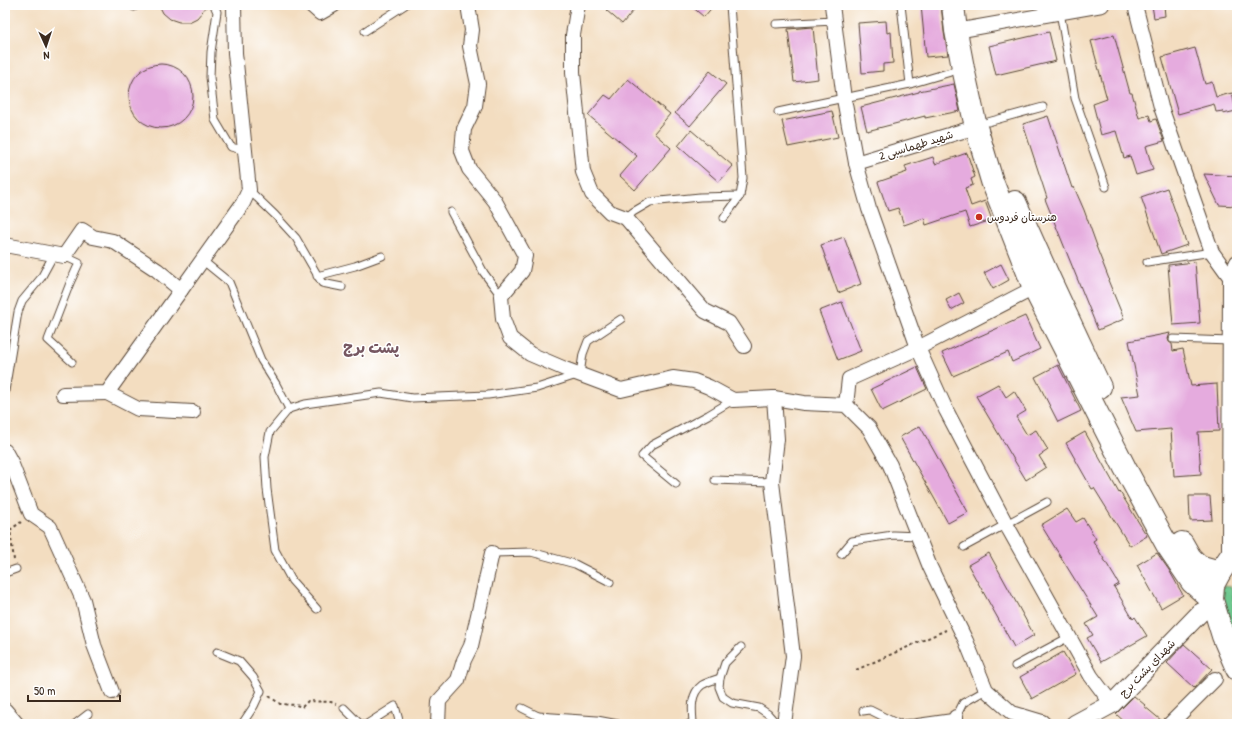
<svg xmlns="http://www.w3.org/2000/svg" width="1242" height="729" font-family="'Patrick Hand','Playpen Sans Arabic',sans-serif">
  <rect width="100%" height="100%" fill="#fff"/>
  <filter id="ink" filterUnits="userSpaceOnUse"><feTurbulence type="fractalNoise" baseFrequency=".025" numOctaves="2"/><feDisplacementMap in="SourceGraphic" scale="8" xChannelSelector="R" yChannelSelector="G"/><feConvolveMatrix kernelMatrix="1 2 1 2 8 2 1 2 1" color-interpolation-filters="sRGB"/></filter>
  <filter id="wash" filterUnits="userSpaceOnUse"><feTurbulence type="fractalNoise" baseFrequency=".012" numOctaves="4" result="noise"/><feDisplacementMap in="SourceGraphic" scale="16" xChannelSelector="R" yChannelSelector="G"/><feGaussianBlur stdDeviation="0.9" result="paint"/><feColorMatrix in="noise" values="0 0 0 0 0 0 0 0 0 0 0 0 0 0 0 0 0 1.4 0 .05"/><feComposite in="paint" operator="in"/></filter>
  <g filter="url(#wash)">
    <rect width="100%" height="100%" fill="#f3ddc0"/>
    <path fill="#6ec88f" stroke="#547956" d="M1223,586L1231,587C1235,596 1233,608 1234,618C1235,629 1237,639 1237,650L1218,599Z"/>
    <g id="blocks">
      <g fill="#e5abde">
        <polygon points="159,5 208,5 197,18 189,22 179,22 170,19 163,13"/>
        <polygon points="611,5 638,5 622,24 606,10"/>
        <polygon points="690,5 714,5 704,17"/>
        <polygon points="921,5 941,5 944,32 948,55 926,57"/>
        <polygon points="1152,5 1164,5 1165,16 1154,18"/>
        <polygon points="886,21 887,33 891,32 893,63 883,64 883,71 862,73 858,23"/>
        <polygon points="813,27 818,79 794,82 788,29"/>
        <polygon points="1049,32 1056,61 996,75 989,46"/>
        <polygon points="1114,35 1130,93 1132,93 1139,118 1149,115 1151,121 1156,119 1164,141 1146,146 1153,170 1136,175 1130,156 1124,158 1116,131 1101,135 1093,104 1107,99 1091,41"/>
        <polygon points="1195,48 1205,84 1212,82 1216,97 1232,93 1236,111 1223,114 1223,111 1216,112 1214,104 1178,114 1162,57"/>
        <circle cx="161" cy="96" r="32"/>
        <polygon points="710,71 726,84 690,126 675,113"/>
        <polygon points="628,79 670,114 654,133 671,148 635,190 620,176 637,156 588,115 605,95 611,99"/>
        <polygon points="954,84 960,111 925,118 925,116 867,131 861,107 919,92 919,91"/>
        <polygon points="832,111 838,137 788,147 782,121"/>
        <polygon points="1048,116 1072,188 1074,187 1084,210 1097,246 1096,246 1109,279 1108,280 1124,319 1098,330 1045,199 1047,198 1023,124"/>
        <polygon points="691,130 733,166 719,182 678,146"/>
        <polygon points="967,153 975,177 971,179 973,185 965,188 971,206 985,201 992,220 970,227 965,212 926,225 924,218 904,225 898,208 888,211 878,182 907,172 905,166 933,157 935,164"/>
        <polygon points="1204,174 1237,176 1237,206 1219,205"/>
        <polygon points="1167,188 1187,245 1161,254 1141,197"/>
        <polygon points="844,237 861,284 838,293 821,245"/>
        <polygon points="1195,262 1200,323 1173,325 1168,265"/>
        <polygon points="1001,264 1009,280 993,289 984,273"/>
        <polygon points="959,293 964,303 951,310 946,300"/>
        <polygon points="842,302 861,351 838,360 819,311"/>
        <polygon points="1025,316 1040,349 1012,362 1008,352 953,376 942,353"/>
        <polygon points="1170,333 1168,339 1169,342 1172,344 1173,351 1183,349 1191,386 1217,384 1219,431 1198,432 1201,474 1174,476 1171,429 1136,432 1121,397 1140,395 1129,341"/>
        <polygon points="1058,365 1081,411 1058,422 1035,377"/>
        <polygon points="917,367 927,389 882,411 871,389"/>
        <polygon points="998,384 1006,397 1014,391 1026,411 1016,417 1027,435 1036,430 1048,450 1039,456 1046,467 1026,480 976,396"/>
        <polygon points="920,426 968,512 948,523 900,437"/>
        <polygon points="1085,432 1119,493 1120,492 1147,536 1130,546 1094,488 1092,489 1066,443"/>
        <polygon points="1189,496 1210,496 1212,520 1190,521"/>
        <polygon points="1067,509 1076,522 1083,518 1096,539 1093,541 1119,584 1114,587 1133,619 1135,617 1147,636 1101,662 1087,638 1093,635 1086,624 1098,617 1041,525"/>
        <polygon points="989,553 1034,635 1014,647 968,565"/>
        <polygon points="1157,553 1169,570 1183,595 1161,608 1137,565"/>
        <polygon points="1184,644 1212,669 1194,688 1167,663"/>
        <polygon points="1063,652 1076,674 1032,699 1020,677"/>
        <polygon points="1134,696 1145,705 1144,706 1162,721 1162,724 1127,724 1116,714"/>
      </g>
    </g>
  </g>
  <g filter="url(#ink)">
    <use href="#blocks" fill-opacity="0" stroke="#574536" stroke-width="1"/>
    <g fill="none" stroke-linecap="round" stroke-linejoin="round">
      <defs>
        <g id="service">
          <polyline points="214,5 217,12 211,52 210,77 215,120 231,147 246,151"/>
          <polyline points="901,5 910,84"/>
          <polyline points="134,7 135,5"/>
          <polyline points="1060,12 1075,98 1106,187"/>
          <polyline points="776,24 834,21"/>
          <polyline points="365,31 405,5"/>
          <polyline points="778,112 910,84 961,69"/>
          <polyline points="988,122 1043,107"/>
          <polyline points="249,190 275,215 296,238 322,283 342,287"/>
          <polyline points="451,212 484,273 501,296"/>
          <polyline points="626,218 633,212 650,202 700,197 740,196"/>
          <polyline points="724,218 740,196 743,178 730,5"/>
          <polyline points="64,256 79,263 70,283 48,340 72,362"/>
          <polyline points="202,260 229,282 261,360 276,384 289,409"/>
          <polyline points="1147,262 1212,252"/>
          <polyline points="317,276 355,266 382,256"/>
          <polyline points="1173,339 1230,341"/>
          <polyline points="5,391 18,312 22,301 41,278 54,254"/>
          <polyline points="715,480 772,482"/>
          <polyline points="676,484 642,456 652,445 708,415 733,400"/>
          <polyline points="964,547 1047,502"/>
          <polyline points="492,553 531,552 575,564 610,582"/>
          <polyline points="841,554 852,541 893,535 919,536"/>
          <polyline points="5,573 16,569"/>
          <polyline points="317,609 292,581 275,550 267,489 265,457 270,432 289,409 305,404 381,393 412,398 488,395 537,388 580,374 583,354 588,341 621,319"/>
          <polyline points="741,647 725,663 720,678 719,687 723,697 732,703 759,708 768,714 777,724"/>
          <polyline points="217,652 239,661 253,677 261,691 254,706 242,724"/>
          <polyline points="1015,666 1069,637"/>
          <polyline points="344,708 360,724"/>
          <polyline points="522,708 538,716 539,724"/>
          <polyline points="863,711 870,710 898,724 914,723 956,717 963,703 986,690"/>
          <polyline points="538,716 597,720 618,724"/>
          <polyline points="75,724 88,714"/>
          <polyline points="367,724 395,706 400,724"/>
          <path d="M689,724L693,722C692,710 690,694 702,685C707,682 714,680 720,678"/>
        </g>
        <g id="minor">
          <polyline points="311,5 320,13 334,5"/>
          <polyline points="468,5 472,30 470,46 478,84 475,106 464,129 462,151 469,169 495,201 525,256 522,271 501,296 503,319 510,338 530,354 565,369 621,390 673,378 694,381 709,387 733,400 774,398 804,403 846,405 869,428 890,465 930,567 966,641 986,690 1012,713 1042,722 1044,724"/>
          <polyline points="578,5 573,35 573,73 583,172 592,194 610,212 626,218 705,311 729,323 744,346"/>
          <polyline points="832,5 844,99 856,163 869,209 918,348 946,410 1006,524 1091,676 1112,704"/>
          <polyline points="1135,5 1161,107 1212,252 1230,277 1229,548 1233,552"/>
          <polyline points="956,31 1102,5"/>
          <polyline points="856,163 976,127"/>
          <polyline points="5,245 64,256 82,230 93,237 113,241 157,270 181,290 243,203 249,190 235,53 234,5"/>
          <polyline points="1230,277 1237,262"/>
          <polyline points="107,393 138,409 193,412"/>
          <polyline points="63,394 107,393 181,290"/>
          <polyline points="774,398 777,439 772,482 793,656 784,724"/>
          <polyline points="846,405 849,379 918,348 1034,288"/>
          <polyline points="5,451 11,462 31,514 50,527 83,600 94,645 112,692"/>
          <polyline points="5,710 17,724"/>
          <polyline points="956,717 956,724"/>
          <polyline points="438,724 439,701 458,680 464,660 471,646 492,553"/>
          <polyline points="1170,724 1215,679"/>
        </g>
        <polyline id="tertiary" points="1075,724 1112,704 1200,613 1214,605"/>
        <g id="primary">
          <polyline points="953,5 956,31 963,68 976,127 992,181 1034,288 1125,468 1167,545 1192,582 1212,600"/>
          <polyline points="1015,202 1050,280 1100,387"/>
          <polyline points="1182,543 1190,557 1199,566 1220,572"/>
          <polyline points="1237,547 1220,572 1213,585 1212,600 1223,636 1237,669"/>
        </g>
      </defs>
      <use href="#service" stroke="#574536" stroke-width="9"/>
      <use href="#minor" stroke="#574536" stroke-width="16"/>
      <use href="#tertiary" stroke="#574536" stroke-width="20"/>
      <use href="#primary" stroke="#574536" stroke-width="24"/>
      <g stroke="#574536" stroke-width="2" stroke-dasharray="3 3" stroke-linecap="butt">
        <polyline points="118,5 126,7"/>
        <polyline points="14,560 10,530 21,522"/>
        <polyline points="856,670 946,630"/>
        <polyline points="269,696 280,704 296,705 302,707 308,701 331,702 336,704"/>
      </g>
      <use href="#service" stroke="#fff" stroke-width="7"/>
      <use href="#minor" stroke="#fff" stroke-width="14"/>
      <use href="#tertiary" stroke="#fff" stroke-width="18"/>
      <use href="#primary" stroke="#fff" stroke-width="22"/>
    </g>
  </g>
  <circle fill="#c8321e" stroke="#fff" stroke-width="1.5" cx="979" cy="217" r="4"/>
  <g text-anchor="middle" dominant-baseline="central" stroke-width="3" stroke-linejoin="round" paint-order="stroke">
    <g font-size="11" fill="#3b2a1e" stroke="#fff">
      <text transform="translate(916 145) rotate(-17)">شهید طهماسبی 2</text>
      <text transform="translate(1147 668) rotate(-46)">شهدای پشت برج</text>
    </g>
    <g font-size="11" fill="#3b2a1e" stroke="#fff" text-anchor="start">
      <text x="987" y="217">هنرستان فردوس</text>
    </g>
    <g font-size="15" font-weight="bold" fill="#765761" stroke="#fff">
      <text x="371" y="347">پشت برج</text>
    </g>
  </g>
  <rect width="1242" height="729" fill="none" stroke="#fff" stroke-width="20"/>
  <g transform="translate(46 46) rotate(177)" stroke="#ffffff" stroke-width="3" paint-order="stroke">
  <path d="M0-3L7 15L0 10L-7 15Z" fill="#3b2a1e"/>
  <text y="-6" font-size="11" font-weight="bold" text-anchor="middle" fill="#3b2a1e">N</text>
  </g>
  <path d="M28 695v6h92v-6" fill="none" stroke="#3b2a1e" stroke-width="2"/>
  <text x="34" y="695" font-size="12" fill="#3b2a1e" stroke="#ffffff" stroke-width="3" paint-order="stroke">50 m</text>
</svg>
